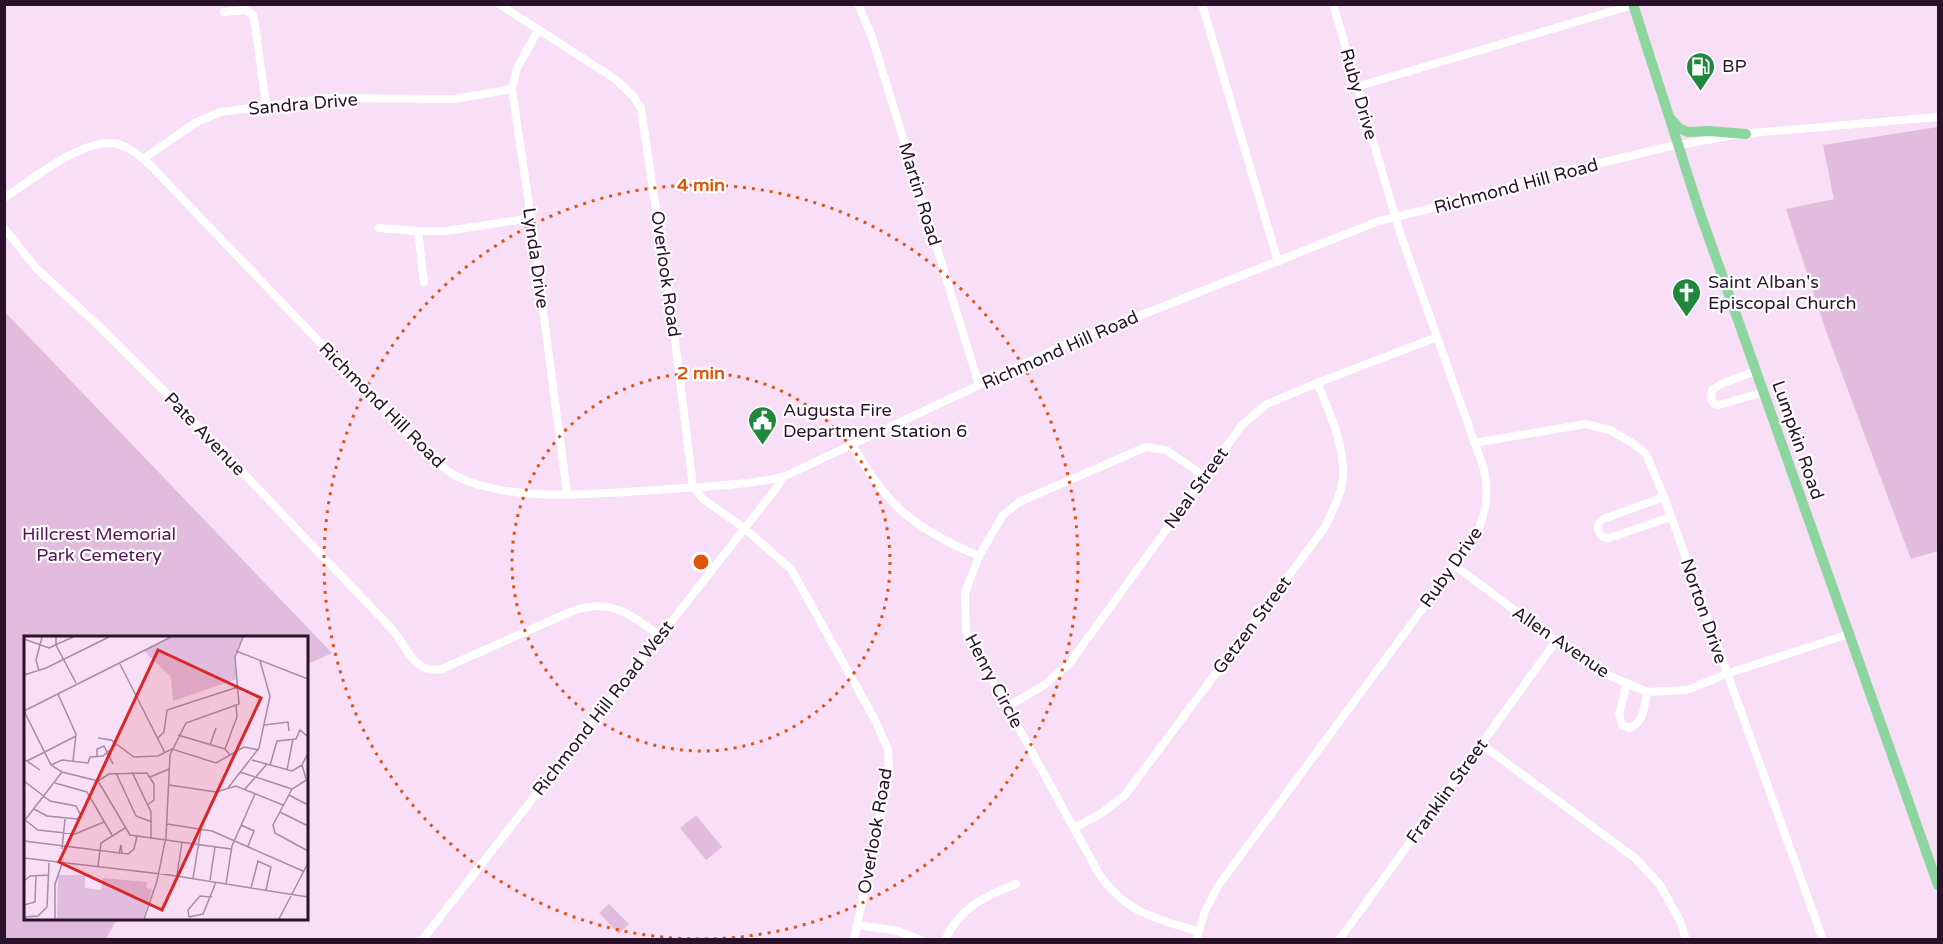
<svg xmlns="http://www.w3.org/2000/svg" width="1943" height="944" font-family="'Varela Round',sans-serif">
  <rect width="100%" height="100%" fill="#f8def6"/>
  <g fill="#e1bcdf">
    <polygon points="1938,127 1938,551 1911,559 1826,331 1786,209 1834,199 1823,145"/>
    <polygon points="4,311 332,653 306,665 306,638 26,638 26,918 117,919 106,939 5,939"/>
    <polygon points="696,815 722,847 706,860 680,828"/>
    <polygon points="609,904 629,924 619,934 599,913"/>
  </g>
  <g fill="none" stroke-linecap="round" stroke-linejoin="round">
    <g stroke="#fff" stroke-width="8">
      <polyline points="499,4 615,79 633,96 641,108 674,332 693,487 703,499 744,528 791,569 874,718 888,750 889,773 854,940"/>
      <polyline points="858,4 872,37 979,385"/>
      <polyline points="1202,4 1278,262"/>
      <polyline points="224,12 246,10 253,15 255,25 266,105"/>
      <polyline points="538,30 517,68 512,89 531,218 567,493"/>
      <polyline points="1356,87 1633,5"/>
      <polyline points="143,159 195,123 220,112 327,98 455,99 512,89"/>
      <path d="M4,198C32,180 84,136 118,144C131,148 143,158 153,168L419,446C435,461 449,475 470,482C526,502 599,493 656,490C698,487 741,486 783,477L1058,348L1379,221L1461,201L1538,178L1663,148L1740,134L1938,117"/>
      <path d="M4,228L37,269L102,329L178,405L392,629C407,647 414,675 442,669L570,612C610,597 628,613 660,636"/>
      <polyline points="379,228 418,231 446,231 531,218"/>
      <polyline points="418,231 424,282"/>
      <polyline points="1756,371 1721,384 1712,390 1711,399 1714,404 1719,405 1764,392"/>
      <polyline points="1474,443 1586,424 1610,430 1631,442 1646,454 1664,497 1823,940"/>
      <path d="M852,444C886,506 915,529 979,556"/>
      <path d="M1664,497L1603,519C1596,524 1597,530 1602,537L1609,538L1671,517"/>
      <polyline points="1454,565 1556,641 1603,673 1647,692 1687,690 1726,674 1849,634"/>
      <path d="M1627,683L1619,714L1622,725L1630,728C1645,721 1644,706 1647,692"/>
      <polyline points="1007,707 1044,685 1069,664 1242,425 1267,404 1317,383 1437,337"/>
      <polyline points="1481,744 1635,858 1660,885 1680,921 1686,940"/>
      <path d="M1074,828L1102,813L1125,795L1325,527C1330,515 1337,504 1340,492C1351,458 1330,413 1317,383"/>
      <polyline points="857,925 898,931 921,940"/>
      <path d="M1197,931C1155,918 1126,913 1099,874L966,632L965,593L979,556L1003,515L1019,502L1146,447L1166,450L1204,476"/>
      <polyline points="422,940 777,487 783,477"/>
      <path d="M945,940C959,908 985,896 1016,884"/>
      <path d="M1196,940L1205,911L1218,886L1471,543C1486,519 1490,496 1484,469L1400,233L1333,4"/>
      <polyline points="1339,940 1556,641"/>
    </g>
    <g stroke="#8dd59e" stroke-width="10">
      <polyline points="1633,4 1699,210 1938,885"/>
      <polyline points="1671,119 1679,128 1688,132 1709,131 1746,134"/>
    </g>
  </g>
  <g fill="none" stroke="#de560e" stroke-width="3" stroke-dasharray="3 6">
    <circle cx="701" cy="562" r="189"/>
    <circle cx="701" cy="562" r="377"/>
  </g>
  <defs>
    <symbol id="fuel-pin" viewBox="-11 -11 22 30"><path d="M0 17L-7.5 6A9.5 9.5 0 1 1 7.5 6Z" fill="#20873c" stroke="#fff"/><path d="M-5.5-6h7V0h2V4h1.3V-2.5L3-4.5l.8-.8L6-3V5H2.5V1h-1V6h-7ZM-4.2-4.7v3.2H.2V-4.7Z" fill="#fff"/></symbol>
    <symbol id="church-pin" viewBox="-11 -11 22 30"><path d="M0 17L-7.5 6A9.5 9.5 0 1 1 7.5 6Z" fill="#20873c" stroke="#fff"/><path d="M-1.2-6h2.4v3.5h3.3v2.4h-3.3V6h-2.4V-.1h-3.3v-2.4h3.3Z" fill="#fff"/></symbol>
    <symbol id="civic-pin" viewBox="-11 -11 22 30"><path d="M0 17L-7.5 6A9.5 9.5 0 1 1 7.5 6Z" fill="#20873c" stroke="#fff"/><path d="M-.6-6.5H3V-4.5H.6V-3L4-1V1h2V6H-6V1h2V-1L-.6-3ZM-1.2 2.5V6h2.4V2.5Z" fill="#fff"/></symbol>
  </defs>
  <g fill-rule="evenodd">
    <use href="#fuel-pin" x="1684" y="50" width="33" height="45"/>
    <use href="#church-pin" x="1670" y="276" width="33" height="45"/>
    <use href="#civic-pin" x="746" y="404" width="33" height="45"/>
  </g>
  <g text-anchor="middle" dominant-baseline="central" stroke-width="4.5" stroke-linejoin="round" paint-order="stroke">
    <g font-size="18" fill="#2a132a" stroke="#fff" text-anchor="start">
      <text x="1722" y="66">BP</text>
      <text x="1708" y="282">Saint Alban's<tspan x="1708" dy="21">Episcopal Church</tspan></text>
      <text x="783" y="410">Augusta Fire<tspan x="783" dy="21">Department Station 6</tspan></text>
    </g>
    <g font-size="18" fill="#2a132a" stroke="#fff">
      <text transform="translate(1359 94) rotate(74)">Ruby Drive</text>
      <text transform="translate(303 104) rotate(-5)">Sandra Drive</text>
      <text transform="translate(1516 186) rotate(-15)">Richmond Hill Road</text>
      <text transform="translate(920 194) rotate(73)">Martin Road</text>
      <text transform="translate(536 258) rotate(82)">Lynda Drive</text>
      <text transform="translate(666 274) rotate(82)">Overlook Road</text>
      <text transform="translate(1060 350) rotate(-24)">Richmond Hill Road</text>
      <text transform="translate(382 405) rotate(45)">Richmond Hill Road</text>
      <text transform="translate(205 434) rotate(46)">Pate Avenue</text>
      <text transform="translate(1798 440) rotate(71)">Lumpkin Road</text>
      <text transform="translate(1196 488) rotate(-54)">Neal Street</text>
      <text transform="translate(1451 567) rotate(-55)">Ruby Drive</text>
      <text transform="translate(1704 611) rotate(71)">Norton Drive</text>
      <text transform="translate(1252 625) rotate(-53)">Getzen Street</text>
      <text transform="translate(1561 642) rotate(34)">Allen Avenue</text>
      <text transform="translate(994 681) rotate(62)">Henry Circle</text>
      <text transform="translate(603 708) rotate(-52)">Richmond Hill Road West</text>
      <text transform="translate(1447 791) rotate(-54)">Franklin Street</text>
      <text transform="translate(875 831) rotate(-80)">Overlook Road</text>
    </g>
    <g font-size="18" fill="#581158" stroke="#fff">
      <text x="99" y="534">Hillcrest Memorial<tspan x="99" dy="21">Park Cemetery</tspan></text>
    </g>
  </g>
  <g transform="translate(24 636)">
    <rect width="284" height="284" fill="#f8def6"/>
    <path d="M149,1H219L211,18L213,43L149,65L147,41L120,15ZM34,239H61V252L77,254L79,242L123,246L122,252L128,253L119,283H33Z" fill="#e1bcdf"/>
    <path fill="none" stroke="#a68da4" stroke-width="1.5" d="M32,1V9L52,47M0,3L25,12L49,1M212,15L284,43M95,26L141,117M15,35L12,24L18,1M0,39L22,32L85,1M34,58L52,98L49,125M0,75L27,129L38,136L74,145L106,199L207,213M0,75L147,1M240,89L264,86L265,95M154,99L201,113L206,119M74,102L87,104L110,121L134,120L148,113L192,127L220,111L235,114M134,102L140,96L143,74L214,51M186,109L192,92M201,113L213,81L212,70M73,121V113L80,110L89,128M0,123L16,134M228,124L268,135L278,129M3,125L52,100M27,129L38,124L64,127L66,121L79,120L92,109M246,129L253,105L272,103L276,94L284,101M263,134L269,103M108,136L127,176V202M216,136L268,153M92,137L112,180L128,186M126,141L145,133M282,143L278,129L284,117M284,143L268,153L249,189L251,197L284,215M0,145L26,165L52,170L57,180L53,183L23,180L10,173M74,145L85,138L123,137L130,148V164L123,169M31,147L63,156L88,199M145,149L192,156L212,150L259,169M204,152L235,112L246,60L236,25M221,153L243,128M265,159L284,169M256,176L284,190M1,184L14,194L51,198L80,186M1,184L38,136M143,188L188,195L279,235M217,189L230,195L224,210M0,205L104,218L110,213L113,200M38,213L41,183M95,218L97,209L98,218M0,222L146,239L284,261M74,230L77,207L101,192M153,239L158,206M169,242L177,193M186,244L191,211M0,245L6,240L25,239M202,248L208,210L231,158M227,252L234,225L247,231L242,254M0,269L11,266L12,239M0,281L14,280L23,271L25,227M165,281L179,278L192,246M165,281L164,274L176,260L188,261M31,283V248L38,228M120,283L133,245L142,201L146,119L162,87L215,68L211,21L219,1M255,283L284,227"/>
    <path fill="#d62828" fill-opacity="0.15" stroke="#d62828" stroke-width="3" d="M134,14L237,62L138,274L35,226Z"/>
    <rect width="284" height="284" fill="none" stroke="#2a132a" stroke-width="3"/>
  </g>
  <circle cx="701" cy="562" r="9" fill="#de560e" stroke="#fff" stroke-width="3"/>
  <g font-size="18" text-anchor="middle" font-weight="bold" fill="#de560e" stroke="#fff" stroke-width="4.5" stroke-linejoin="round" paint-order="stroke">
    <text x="701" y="191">4 min</text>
    <text x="701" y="379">2 min</text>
  </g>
  <rect width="1943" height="944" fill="none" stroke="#2a132a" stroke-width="12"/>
</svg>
